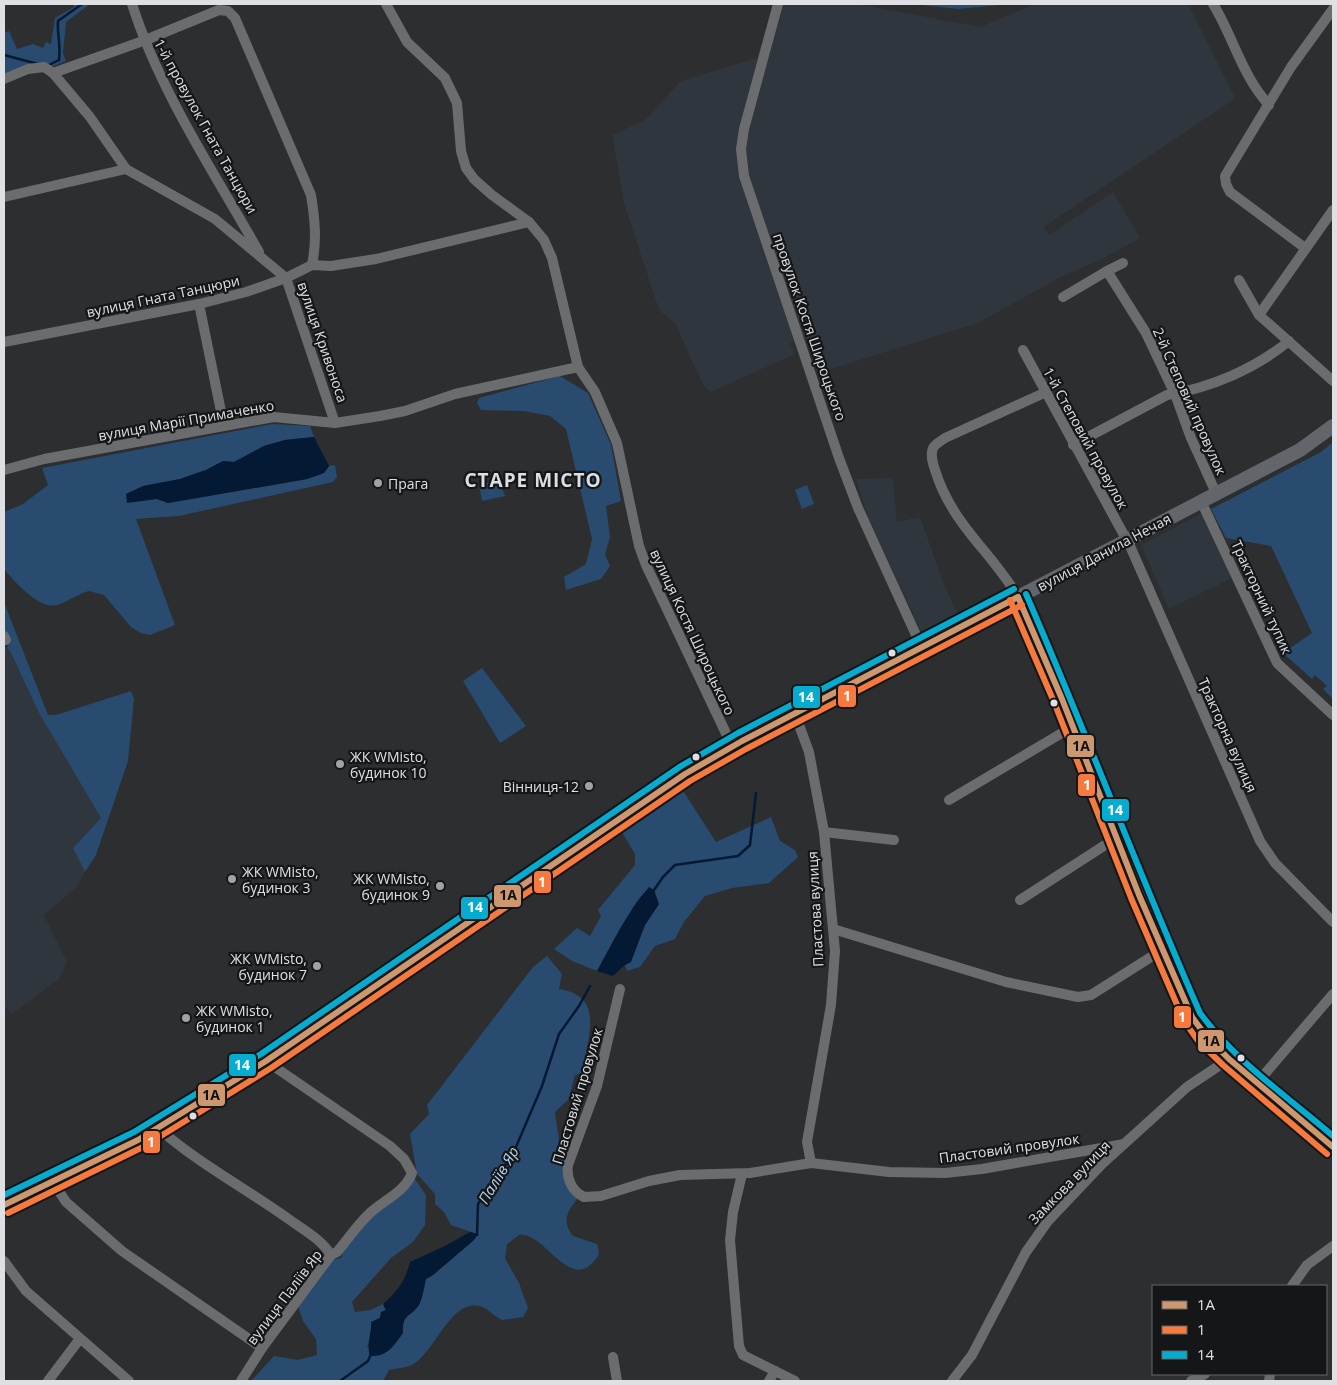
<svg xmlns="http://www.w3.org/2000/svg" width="1337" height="1385" font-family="'Open Sans',sans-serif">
  <rect width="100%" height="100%" fill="#2c2e30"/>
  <g fill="#30363d">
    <polygon points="773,4 857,4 981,27 1034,4 1188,4 1234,96 1233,100 1044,227 1049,235 1113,192 1140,238 1104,258 1059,278 978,323 818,373 806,336 790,343 795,354 711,392 704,387 675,323 661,312 656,301 624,203 612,135 645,120 681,81 757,58"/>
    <polygon points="893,478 897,522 920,517 946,590 959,616 927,630 920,629 868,517 856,479"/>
    <polygon points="1202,513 1232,578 1169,609 1141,545"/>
    <polygon points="4,646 10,651 39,713 101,818 73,848 85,872 76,888 44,915 67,962 59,979 11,1014 4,1005"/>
  </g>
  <g fill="#284b6f">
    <polygon points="74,4 90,4 66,22 63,53 66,61 46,69 4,79 4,33 9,31 17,49 33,44 43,48 46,42 51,44 55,18 74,7"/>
    <polygon points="913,4 1011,4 958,9"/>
    <polygon points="560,376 588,393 611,445 621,501 606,506 610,537 605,554 610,566 601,579 566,590 564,577 586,564 592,539 566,429 550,416 524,411 481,410 477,403 479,398"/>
    <path d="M272,424L310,426L314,437L285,440L264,446L234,462L223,461L206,470L180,479L143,486L157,499L168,503L307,479L324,473L329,466L335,465L337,477L333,482L179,516L136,519L175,625L150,635L141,633L131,627L104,595L89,591C78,594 67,602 57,605C39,610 14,581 4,569V512L23,504L48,485L42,468Z"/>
    <polygon points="1333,442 1333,699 1323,689 1327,686 1315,675 1312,679 1283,653 1312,633 1271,546 1226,538 1211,509 1321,452"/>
    <polygon points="499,480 505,496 482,501 479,485"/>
    <polygon points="807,485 814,504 802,509 795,490"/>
    <polygon points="4,602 48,715 56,715 131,691 134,699 128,761 96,855 85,872 73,848 101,818 39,713 10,651 7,648 10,642 4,630"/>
    <polygon points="482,668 526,726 500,743 463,681"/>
    <polygon points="682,789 716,842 771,817 780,841 795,850 798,857 769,883 732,888 705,896 684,922 675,939 655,946 640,967 627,971 625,965 631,957 645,925 659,904 649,888 637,901 597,971 572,961 554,949 577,928 590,936 601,916 598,910 635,865 635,854 620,829"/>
    <path d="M547,956L562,974L559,989C609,997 584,1041 584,1073L575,1075L569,1099L555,1112C559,1141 562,1171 580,1195C569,1210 560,1219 573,1236L597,1244C599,1250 600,1254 596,1259C569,1294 545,1231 519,1235L507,1244L505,1258L519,1283L528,1308L523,1317L502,1320C493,1316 487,1307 479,1306C451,1300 436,1349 415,1363C408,1368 397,1368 389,1370L383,1381H251L274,1356L298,1360L317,1355L316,1339L303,1321L298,1306L330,1260L341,1258C352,1225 385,1203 410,1181L415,1179L426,1195L425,1225L413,1242L391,1258L352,1302L355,1312L370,1310L383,1304L386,1311L381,1312L380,1318L371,1322L372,1331L367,1348L403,1322L406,1316L419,1305L426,1279L433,1275L474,1240L477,1234L451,1225L444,1212L435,1204V1194L417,1174L410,1134L429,1114L427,1105L533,967Z"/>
    <polygon points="255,1054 254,1060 156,1122 151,1121"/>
  </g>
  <g fill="#041933">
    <polygon points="314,437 329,466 324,473 307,479 168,503 157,499 127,503 126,494 143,486 180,479 206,470 223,461 234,462 264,446 285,440"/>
    <path d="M649,887L654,890L659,904L645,925L631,962L625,965L613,976L597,971C613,942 627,912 649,887Z"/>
    <path d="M470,1232L478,1234L474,1240L433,1275L426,1279C424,1287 423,1296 420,1303C412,1318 402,1312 403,1333C394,1346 387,1357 370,1356C366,1344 372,1334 371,1322L380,1318L381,1312L386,1310L383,1304C398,1291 405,1281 410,1262L445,1246Z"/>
  </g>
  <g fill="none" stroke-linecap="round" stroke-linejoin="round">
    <g stroke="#041933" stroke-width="2.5">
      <polyline points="4,55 38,64"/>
      <path d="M49,65L59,60C61,45 57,35 58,21L82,4"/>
      <polyline points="652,893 663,877 675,865 738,856 750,845 756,793"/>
      <polyline points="477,1235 478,1204 513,1154 542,1086 559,1034 579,1006 590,986"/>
      <polyline points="340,1381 368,1361 371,1354"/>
    </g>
    <g stroke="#6b6c6d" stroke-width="10">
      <path d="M132,4C160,92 214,172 259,252"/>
      <polyline points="386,4 407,42 445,78 457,103 461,151 466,168 474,179 492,195 529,222 544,240 552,258 578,367 595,392 617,443 639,546 646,565 732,746"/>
      <polyline points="778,4 744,129 741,149 744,176 839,458 858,508 922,648"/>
      <path d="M1213,4C1233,36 1242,76 1269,105"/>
      <path d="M53,73L143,41L219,10L228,11L235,18L311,195C315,220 317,240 312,265"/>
      <polyline points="4,79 28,69 44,67 53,73 90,117 126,169 215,219 286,278 335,423"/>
      <polyline points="4,197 126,169"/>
      <polyline points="1305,248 1230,192 1226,184 1225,176 1291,67 1333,9"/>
      <polyline points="1107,271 1123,263"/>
      <polyline points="1239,280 1259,315 1333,381"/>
      <polyline points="1063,297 1107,271 1146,333 1175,394 1191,438 1216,493"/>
      <polyline points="199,304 224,426"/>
      <polyline points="1259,315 1333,210"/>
      <polyline points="4,342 199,304 246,292 286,278 312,265 331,266 376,259 529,222"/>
      <polyline points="1023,350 1130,546 1260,841 1275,863 1333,922"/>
      <path d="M1073,445L1167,395C1210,388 1255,369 1289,341"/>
      <polyline points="4,470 44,459 274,417 335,423 380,416 405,411 455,394 578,367"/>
      <polyline points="1201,501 1277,663 1333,715"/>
      <path d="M1018,597C992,552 952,525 935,470C933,464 930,455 933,448C936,443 941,441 945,438L1044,393"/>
      <polyline points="4,636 6,640"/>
      <polyline points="795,714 809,752 824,832 835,951 831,1005 807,1142 811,1163"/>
      <polyline points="949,800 1072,727"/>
      <polyline points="824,832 894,840"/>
      <polyline points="1020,900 1116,838"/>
      <polyline points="833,929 1006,982 1078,997 1091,995 1162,950"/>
      <path d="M620,989L597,1086L568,1165C566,1179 572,1191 584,1197L601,1196L649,1181L680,1175L750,1173L811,1163L889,1172L945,1173L982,1169L1124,1144"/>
      <polyline points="1257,1083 1333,994"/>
      <path d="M158,1128C199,1164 247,1189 290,1220C305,1231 321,1239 331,1255"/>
      <polyline points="742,1174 733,1212 730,1240 739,1346 743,1355 795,1381"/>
      <polyline points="53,1182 66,1202 122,1251 262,1348"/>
      <polyline points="4,1261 26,1291 129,1381"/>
      <polyline points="1292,1286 1307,1265 1333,1246"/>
      <polyline points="613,1357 617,1381"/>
      <polyline points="48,1381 79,1340"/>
      <path d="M241,1381L262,1348L331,1255L337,1252C348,1239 358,1224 370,1213C384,1200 405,1192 412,1173L404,1159L390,1146L266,1061"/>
      <polyline points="769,1381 775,1371"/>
      <polyline points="952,1381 972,1355 1026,1252 1048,1221 1102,1164 1187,1087 1229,1059"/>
      <polyline points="1191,1381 1205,1374"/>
      <polyline points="1269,1381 1270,1374"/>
    </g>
    <g stroke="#62656a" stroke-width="14">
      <polyline points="1018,597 1062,699 1139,895 1192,1017 1206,1036 1229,1059 1333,1147"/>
      <polyline points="4,1205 138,1140 266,1061 668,785 742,741 1300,450 1333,426"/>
    </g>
    <defs>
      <g id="bus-1">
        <polyline points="1018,597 1062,699 1139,895 1192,1017 1206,1036 1229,1059 1333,1147"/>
        <polyline points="4,1205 138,1140 266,1061 685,774 742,741 1018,597"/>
      </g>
      <g id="bus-2">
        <polyline points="1010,600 1054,702 1131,898 1184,1021 1199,1042 1223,1065 1327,1154"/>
        <polyline points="8,1213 143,1147 271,1068 690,781 746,749 1022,605"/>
      </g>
      <g id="bus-3">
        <path d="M1026,594C1086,732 1139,874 1200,1013C1235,1061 1288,1097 1333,1136"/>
        <polyline points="4,1195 134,1132 261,1054 681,766 738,733 1014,589"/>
      </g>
    </defs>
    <use href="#bus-1" stroke="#141618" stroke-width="10"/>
    <use href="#bus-2" stroke="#141618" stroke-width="10"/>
    <use href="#bus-3" stroke="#141618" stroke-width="10"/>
    <use href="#bus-1" stroke="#cd976f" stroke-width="6"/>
    <use href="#bus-2" stroke="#f6793e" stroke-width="6"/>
    <use href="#bus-3" stroke="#06acd0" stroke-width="6"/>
  </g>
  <g fill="#a0a2a4" stroke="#141618" stroke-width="2">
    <circle cx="378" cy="483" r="5"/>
    <circle cx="340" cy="764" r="5"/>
    <circle cx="589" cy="786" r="5"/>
    <circle cx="232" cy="879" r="5"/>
    <circle cx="440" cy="886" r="5"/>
    <circle cx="317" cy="966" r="5"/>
    <circle cx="186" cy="1018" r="5"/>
  </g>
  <g fill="#dee0e3" stroke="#141618" stroke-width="2">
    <circle cx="892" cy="653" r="4.5"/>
    <circle cx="1054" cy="703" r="4.5"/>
    <circle cx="696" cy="757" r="4.5"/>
    <circle cx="1241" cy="1058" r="4.5"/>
    <circle cx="193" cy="1116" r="4.5"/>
  </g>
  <g text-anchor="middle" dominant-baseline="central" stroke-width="4.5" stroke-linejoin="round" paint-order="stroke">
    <g font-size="14" fill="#dee0e3" stroke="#141618">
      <text transform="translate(206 126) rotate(61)">1-й провулок Гната Танцюри</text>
      <text transform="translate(163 296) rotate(-12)">вулиця Гната Танцюри</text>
      <text transform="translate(810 327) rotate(71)">провулок Костя Широцького</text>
      <text transform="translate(323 342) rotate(71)">вулиця Кривоноса</text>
      <text transform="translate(1190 401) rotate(66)">2-й Степовий провулок</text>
      <text transform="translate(186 420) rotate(-10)">вулиця Марії Примаченко</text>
      <text transform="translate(1086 438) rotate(61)">1-й Степовий провулок</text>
      <text transform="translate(1104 552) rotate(-28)">вулиця Данила Нечая</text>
      <text transform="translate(1262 597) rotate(65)">Тракторний тупик</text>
      <text transform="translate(693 632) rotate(65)">вулиця Костя Широцького</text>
      <text transform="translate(1228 735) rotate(66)">Тракторна вулиця</text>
      <text transform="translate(815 909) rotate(-93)">Пластова вулиця</text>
      <text transform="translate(577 1096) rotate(-73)">Пластовий провулок</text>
      <text transform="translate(1009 1148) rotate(-8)">Пластовий провулок</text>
      <text transform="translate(1069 1182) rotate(-46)">Замкова вулиця</text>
      <text transform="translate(284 1297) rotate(-53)">вулиця Паліїв Яр</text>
    </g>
    <g font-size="14" fill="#dee0e3" stroke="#141618" text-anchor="start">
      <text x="388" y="483">Прага</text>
      <text x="350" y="756">ЖК WMisto,<tspan x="350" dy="16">будинок 10</tspan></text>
      <text x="579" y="786" text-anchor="end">Вінниця-12</text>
      <text x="242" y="871">ЖК WMisto,<tspan x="242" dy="16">будинок 3</tspan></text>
      <text x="430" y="878" text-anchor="end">ЖК WMisto,<tspan x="430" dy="16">будинок 9</tspan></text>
      <text x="307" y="958" text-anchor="end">ЖК WMisto,<tspan x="307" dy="16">будинок 7</tspan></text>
      <text x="196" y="1010">ЖК WMisto,<tspan x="196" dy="16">будинок 1</tspan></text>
    </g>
    <g font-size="15" font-style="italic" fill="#b5d2f3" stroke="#141618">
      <text transform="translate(498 1175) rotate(-59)">Паліїв Яр</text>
    </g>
    <g font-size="19" font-weight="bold" letter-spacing="1" fill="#dbdfe4" stroke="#141618">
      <text x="533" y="480">СТАРЕ МІСТО</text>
    </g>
  </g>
  <g stroke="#141618" stroke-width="2">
    <rect x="837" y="684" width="20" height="24" rx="5" fill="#f6793e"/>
    <rect x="792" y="685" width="29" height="24" rx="5" fill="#06acd0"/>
    <rect x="1066" y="734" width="29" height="24" rx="5" fill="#cd976f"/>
    <rect x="1077" y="773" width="19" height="24" rx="5" fill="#f6793e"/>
    <rect x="1101" y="798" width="29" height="24" rx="5" fill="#06acd0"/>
    <rect x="533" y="870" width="19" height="24" rx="5" fill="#f6793e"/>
    <rect x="493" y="884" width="29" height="24" rx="5" fill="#cd976f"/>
    <rect x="460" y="896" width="29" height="24" rx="5" fill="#06acd0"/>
    <rect x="1173" y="1005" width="19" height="24" rx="5" fill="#f6793e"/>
    <rect x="1197" y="1029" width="28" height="24" rx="5" fill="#cd976f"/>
    <rect x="228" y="1053" width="29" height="24" rx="5" fill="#06acd0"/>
    <rect x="197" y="1083" width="29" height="24" rx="5" fill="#cd976f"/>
    <rect x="142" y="1130" width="19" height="24" rx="5" fill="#f6793e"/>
  </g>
  <g font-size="14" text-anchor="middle" font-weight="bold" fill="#fff">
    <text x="847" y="701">1</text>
    <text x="806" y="702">14</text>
    <text x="1087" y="790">1</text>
    <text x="1115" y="815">14</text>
    <text x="542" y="887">1</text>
    <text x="475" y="912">14</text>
    <text x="1182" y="1022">1</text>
    <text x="242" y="1070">14</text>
    <text x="151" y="1147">1</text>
  </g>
  <g font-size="14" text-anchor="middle" font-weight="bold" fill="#111">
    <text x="1081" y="751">1А</text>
    <text x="508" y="900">1А</text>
    <text x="1211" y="1046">1А</text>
    <text x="211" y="1100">1А</text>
  </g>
  <rect width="1337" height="1385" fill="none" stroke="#dee0e3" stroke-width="10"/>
  <rect x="1152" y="1285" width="175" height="90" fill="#141618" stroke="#656769"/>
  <rect x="1162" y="1301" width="25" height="8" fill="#cd976f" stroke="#656769"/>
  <text x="1197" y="1310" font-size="15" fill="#dee0e3">1А</text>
  <rect x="1162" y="1326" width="25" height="8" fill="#f6793e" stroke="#656769"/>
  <text x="1197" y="1335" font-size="15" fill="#dee0e3">1</text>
  <rect x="1162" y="1351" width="25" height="8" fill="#06acd0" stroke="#656769"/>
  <text x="1197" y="1360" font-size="15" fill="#dee0e3">14</text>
</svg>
